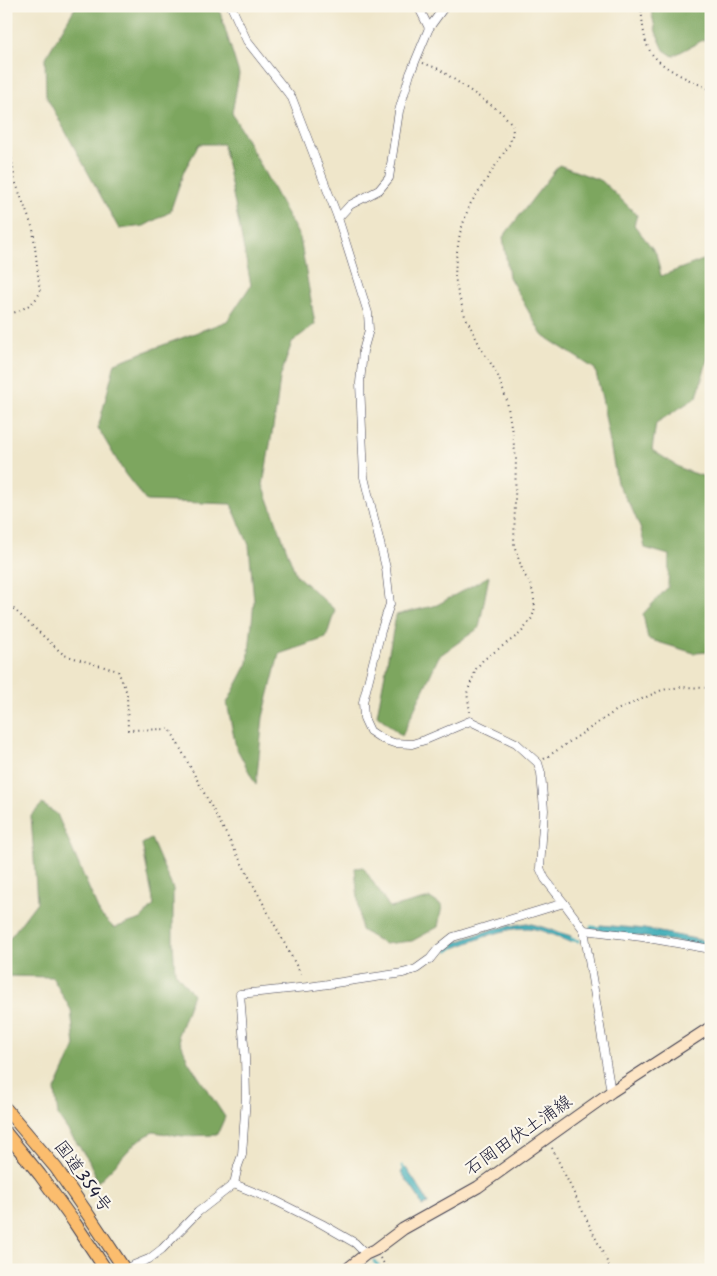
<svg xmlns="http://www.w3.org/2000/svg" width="717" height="1276" font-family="Kalam,'Klee One',sans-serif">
  <rect width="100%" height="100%" fill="#fbf7ec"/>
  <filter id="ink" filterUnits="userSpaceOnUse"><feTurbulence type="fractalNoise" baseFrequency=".02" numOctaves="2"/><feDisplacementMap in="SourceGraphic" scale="10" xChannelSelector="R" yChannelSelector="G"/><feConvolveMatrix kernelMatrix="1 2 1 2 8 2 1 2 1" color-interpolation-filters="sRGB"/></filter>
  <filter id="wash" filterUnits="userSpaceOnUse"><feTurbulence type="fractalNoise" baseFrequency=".0096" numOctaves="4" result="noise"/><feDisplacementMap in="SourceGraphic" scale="20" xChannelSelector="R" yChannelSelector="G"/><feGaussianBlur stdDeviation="1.12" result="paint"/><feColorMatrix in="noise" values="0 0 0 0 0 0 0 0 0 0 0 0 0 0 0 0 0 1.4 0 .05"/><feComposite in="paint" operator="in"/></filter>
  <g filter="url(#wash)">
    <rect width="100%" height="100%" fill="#efe6ca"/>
    <g fill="#7da65e" stroke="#50644c">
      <polygon points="76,6 218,6 239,74 232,113 300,238 315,324 292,342 280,378 276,410 263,485 296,575 335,610 326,638 279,654 263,717 256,785 236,747 227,703 248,663 254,601 249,545 231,504 146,501 125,474 98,428 115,363 227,321 251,285 223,144 199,144 184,171 170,212 144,226 119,229 46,96 45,59"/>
      <polygon points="650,6 711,6 711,40 703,40 673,56 664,50 656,32"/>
      <polygon points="559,165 602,181 637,215 634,225 656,253 661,276 711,257 711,312 707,314 710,350 697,397 656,423 652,450 682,469 711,479 711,652 694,653 648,639 643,614 668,587 669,555 645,548 641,530 632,509 617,483 602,398 595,369 542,335 509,277 503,237"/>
      <polygon points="489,576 479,628 439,656 402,736 377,715 396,615 437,605"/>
      <polygon points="42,804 57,814 100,914 114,928 141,919 154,905 142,844 151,839 173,889 173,944 175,972 193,994 178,1035 188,1061 225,1117 217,1135 183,1136 153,1132 136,1142 115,1165 98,1182 89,1161 58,1116 55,1090 75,1046 71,1010 52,977 6,976 6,943 37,902 31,816"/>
      <polygon points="363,867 390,908 430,898 442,906 438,927 412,941 384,944 361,930 355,868"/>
    </g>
    <g fill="#3cadb8" stroke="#2f687a">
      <path d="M527,923C542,926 556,932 571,936L570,942C557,937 542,929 528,928C506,927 476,940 455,948L454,943L493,929Z"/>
      <polygon points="600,925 644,929 711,942 711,946 600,931"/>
      <polygon points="406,1168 424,1195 428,1204 422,1206 419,1198 401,1172"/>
    </g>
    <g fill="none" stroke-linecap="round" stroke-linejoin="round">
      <g stroke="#3cadb8" stroke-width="3">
        <polyline points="591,927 601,928"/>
        <polyline points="566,938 578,941"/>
        <polyline points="448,951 458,944"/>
        <polyline points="402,1166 406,1173"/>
        <polyline points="374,1261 381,1270"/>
      </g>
    </g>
  </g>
  <g filter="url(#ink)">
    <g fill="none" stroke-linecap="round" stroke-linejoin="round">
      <defs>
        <g id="minor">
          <polyline points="231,6 247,41 292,98 338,218 368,313 369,330 363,351 360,383 364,477 386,568 390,604 381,631 363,702 364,718 370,731 382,739 394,743 412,744 425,740 470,721 516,743 538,763 541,773 544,810 540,868 545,879 564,903 584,930 611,1092"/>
          <polyline points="418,6 429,28"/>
          <polyline points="338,218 350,205 379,190 389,178 399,111 410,74 429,28 445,6"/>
          <polyline points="584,930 642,937 711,949"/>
          <polyline points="234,1184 276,1201 322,1224 355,1243 366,1254"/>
          <polyline points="124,1269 149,1259 162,1249 198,1212 234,1184 238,1166 242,1155 246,1097 245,1057 240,994 308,987 403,973 416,969 430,959 438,949 453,937 564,903"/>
        </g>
        <polyline id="secondary" points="346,1270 366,1254 375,1250 403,1229 478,1187 611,1092 711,1027"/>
        <g id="trunk">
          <polyline points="6,1109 56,1168 87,1213 125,1270"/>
          <polyline points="6,1133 40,1175 74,1222 106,1270"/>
        </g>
      </defs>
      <use href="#minor" stroke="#413f50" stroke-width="9"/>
      <use href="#secondary" stroke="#413f50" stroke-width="13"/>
      <use href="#trunk" stroke="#413f50" stroke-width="14"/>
      <g stroke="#413f50" stroke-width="2" stroke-dasharray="1 4" stroke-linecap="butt">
        <path d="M641,6C642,18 643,31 646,42C653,67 689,79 711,90"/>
        <polyline points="423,63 439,69 501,112 512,124 513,133 509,145 469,206 460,233 456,258 455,277 458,293 465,316 482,350 497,373 507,401 516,458 514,545 524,575 528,579 533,592 535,608 532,618 521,633 483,660 476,669 467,693 470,712"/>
        <path d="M6,124L15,181L33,229L40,292C35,305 18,312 6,315"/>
        <polyline points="6,602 64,655 118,671 127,693 128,730 170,729 303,978"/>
        <polyline points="544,759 617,710 662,690 680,687 711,688"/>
        <polyline points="552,1148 611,1270"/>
        <polyline points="380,1258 389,1270"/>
      </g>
      <use href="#minor" stroke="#fff" stroke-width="8"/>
      <use href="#secondary" stroke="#fde5c5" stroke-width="11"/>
      <use href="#trunk" stroke="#fbbd6e" stroke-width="12"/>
    </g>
  </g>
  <g text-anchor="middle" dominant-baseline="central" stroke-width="4.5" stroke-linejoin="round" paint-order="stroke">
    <g font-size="18" fill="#22223b" stroke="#fbf7ec">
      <text transform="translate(519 1136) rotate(-35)">石岡田伏土浦線</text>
      <text transform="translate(82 1177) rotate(54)">国道354号</text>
    </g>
  </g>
  <rect width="717" height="1276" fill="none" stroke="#fbf7ec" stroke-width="25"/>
</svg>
